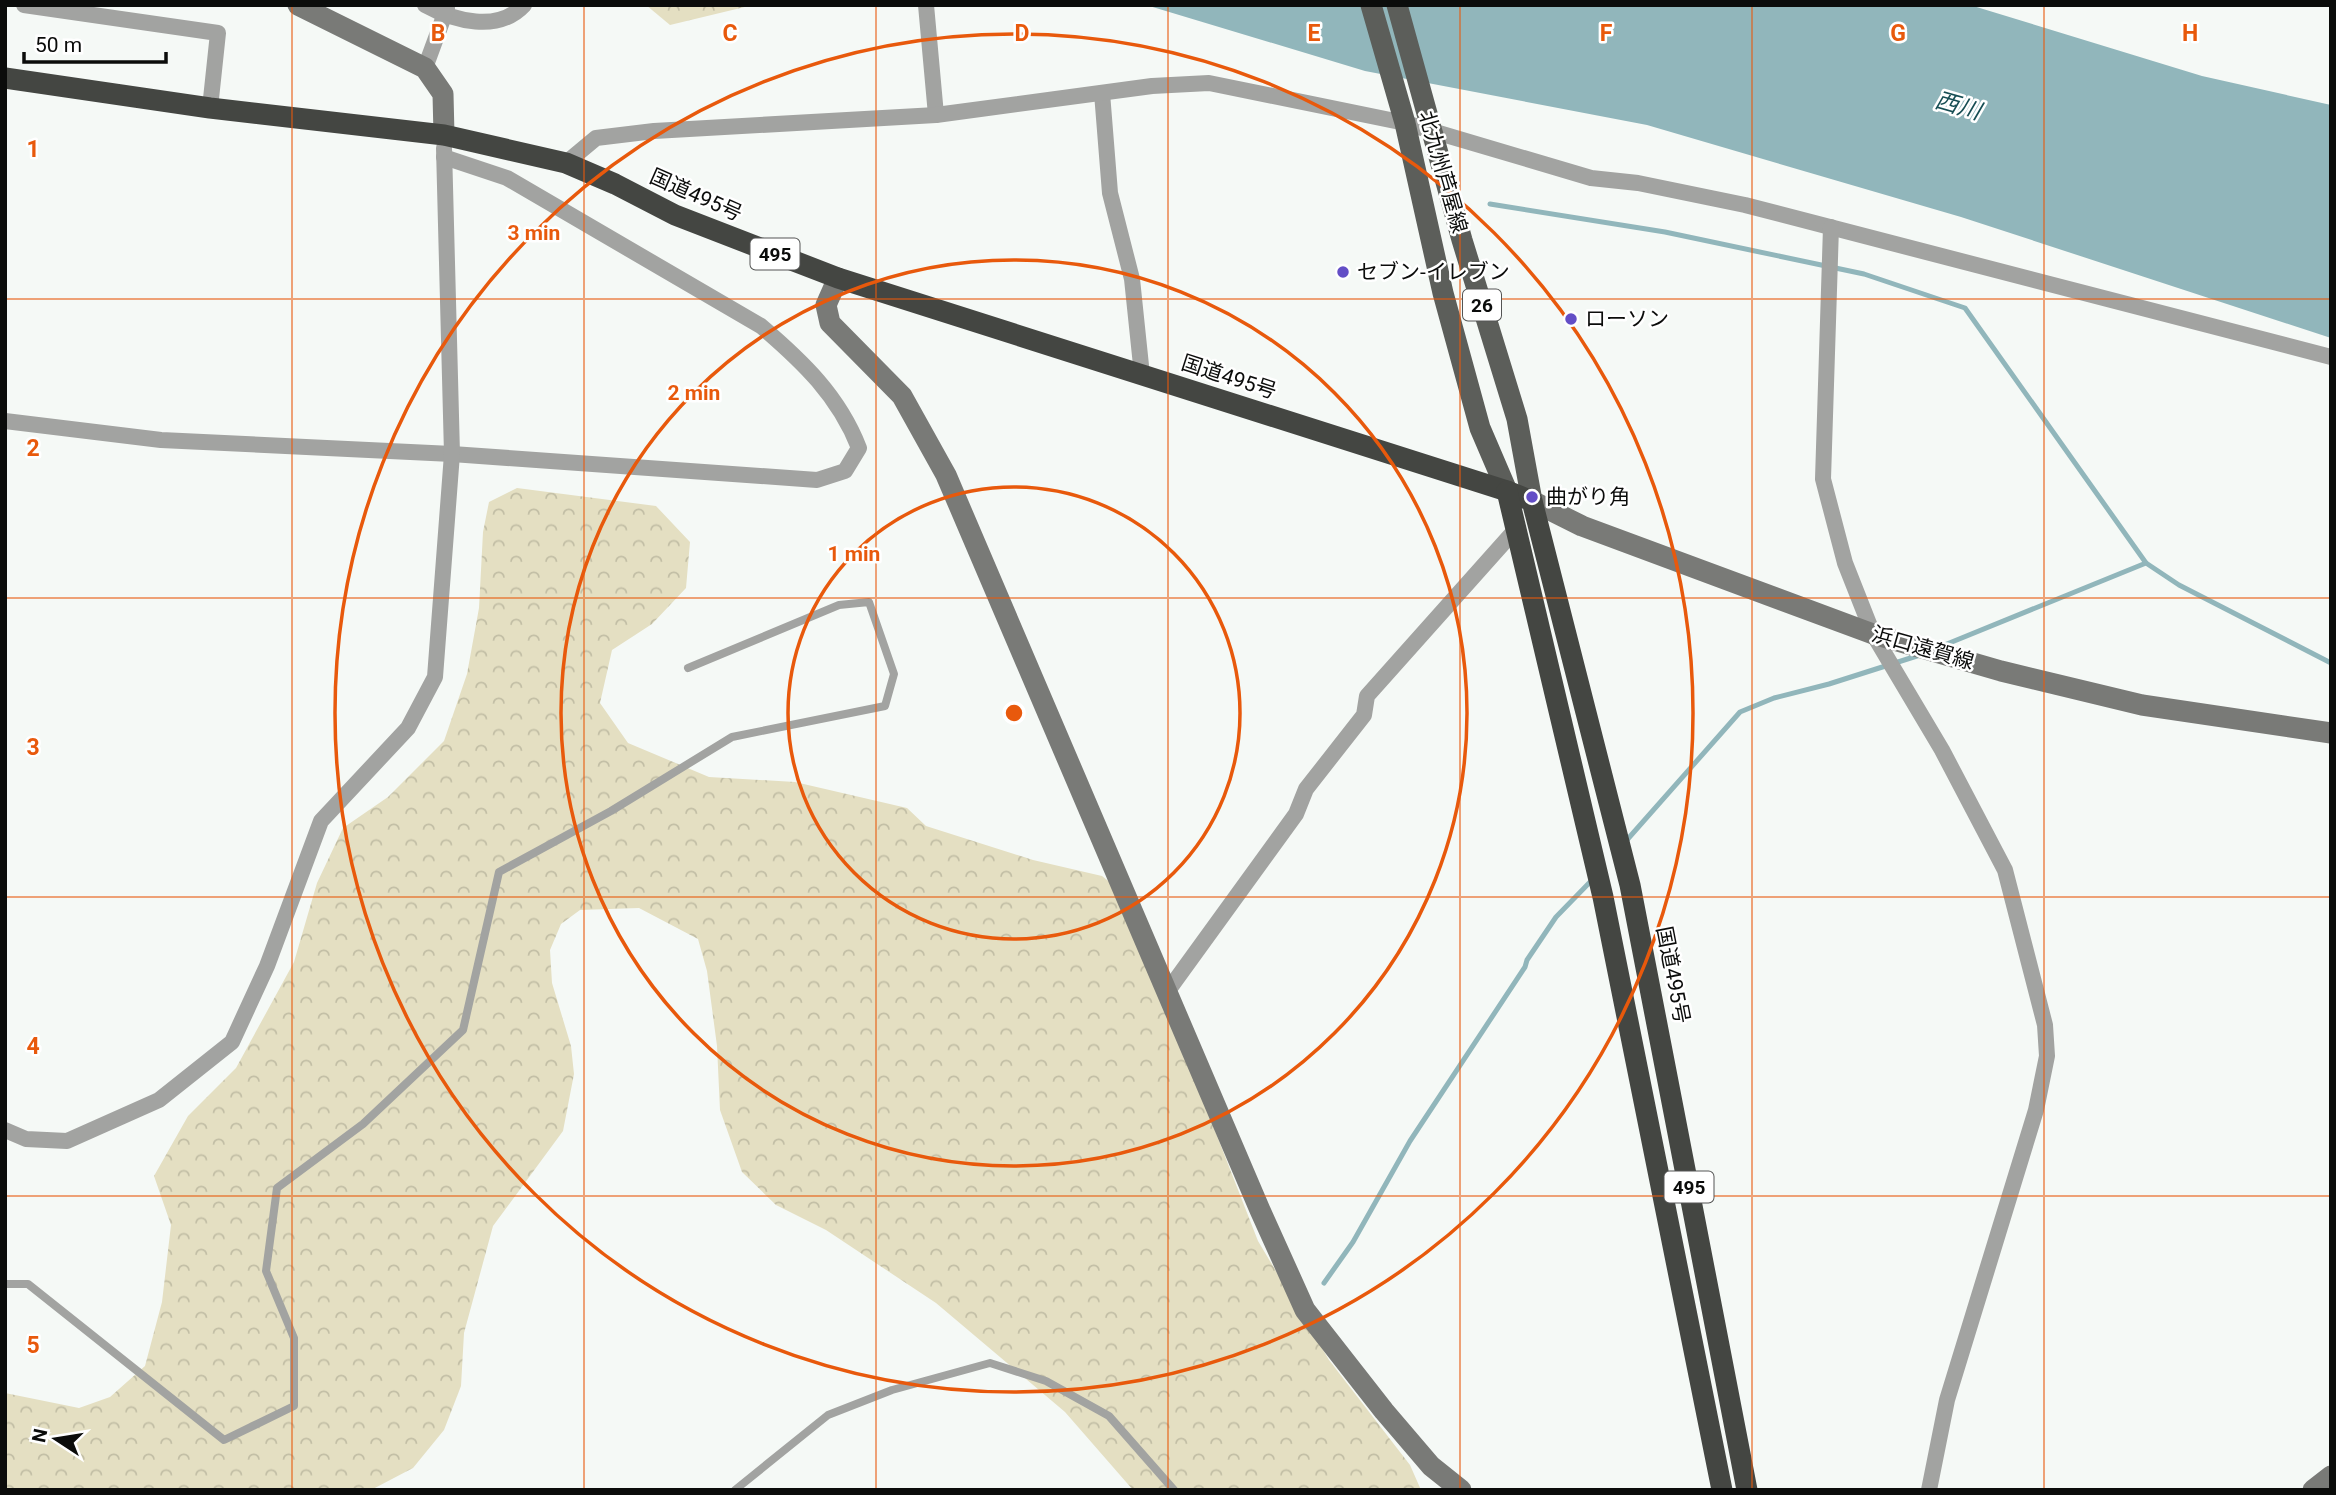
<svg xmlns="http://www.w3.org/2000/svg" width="2336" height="1495" font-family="Roboto,'Noto Sans JP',sans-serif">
  <defs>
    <pattern id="forest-crowns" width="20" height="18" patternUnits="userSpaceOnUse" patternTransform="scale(1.75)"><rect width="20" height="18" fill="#e4dfc2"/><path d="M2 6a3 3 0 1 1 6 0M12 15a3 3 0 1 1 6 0" fill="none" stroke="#c2bea5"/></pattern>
  </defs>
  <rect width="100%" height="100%" fill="#f5f9f6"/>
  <g fill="url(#forest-crowns)">
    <polygon points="646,5 753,5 670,25"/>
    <polygon points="517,488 656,506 690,542 686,588 652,624 612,650 600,703 628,743 709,777 795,782 907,808 926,826 1033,860 1102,876 1122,892 1258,1241 1329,1360 1410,1465 1421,1490 1133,1490 1065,1412 936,1303 826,1230 776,1205 742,1172 720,1110 717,1046 707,971 698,939 639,908 580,910 561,924 550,950 552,983 571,1046 574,1074 563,1131 493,1226 464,1333 461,1386 444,1430 413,1468 371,1490 5,1490 5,1393 79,1408 110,1397 145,1366 162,1302 171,1225 154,1176 188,1116 236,1068 294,962 317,883 343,828 388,797 444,741 467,674 479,608 483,532 489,502"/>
  </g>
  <polygon fill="#91b6bb" points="1146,5 1970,5 2202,76 2331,105 2331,338 1961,217 1647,125 1365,71"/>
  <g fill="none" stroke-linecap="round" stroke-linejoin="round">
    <g stroke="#91b6bb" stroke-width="5">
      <polyline points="1490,204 1665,232 1864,274 1965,308 2146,563 2179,585 2331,663"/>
      <polyline points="1942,646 2146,563"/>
      <polyline points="1626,841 1740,712 1774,698 1829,684 1920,655"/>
      <polyline points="1324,1283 1353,1242 1410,1141 1525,967 1527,960 1556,917 1592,880"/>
    </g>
    <g stroke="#a2a3a1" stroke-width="8">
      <polyline points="5,1284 28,1284 224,1440 294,1406 294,1338 266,1271 277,1188 363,1124 463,1030 499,872 611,811 732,737 885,706 894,674 869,602 839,605 688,668"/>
      <polyline points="735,1490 828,1415 892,1390 990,1363 1046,1381 1109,1416 1174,1490"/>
    </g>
    <g stroke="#a2a3a1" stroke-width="16">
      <polyline points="24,5 218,33 210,108"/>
      <path d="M425,5C454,21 498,33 524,5"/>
      <polyline points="926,5 936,115"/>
      <polyline points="425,68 447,8"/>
      <polyline points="1102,93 1110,193 1132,279 1142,375"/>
      <polyline points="566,163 596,138 654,131 936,115 1152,86 1209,83 1405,123 1591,178 1638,183 1745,205 2331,357"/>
      <polyline points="1831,227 1823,479 1845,563 1873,634 1942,750 2005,870 2045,1025 2047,1056 2036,1110 1947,1400 1929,1490"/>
      <path d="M5,421L161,440L452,454L817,480L845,471L859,448C839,396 802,361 761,326L507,178L444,157"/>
      <polyline points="1167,992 1296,814 1306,789 1364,715 1367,696 1516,529"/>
      <polyline points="5,1130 26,1139 67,1141 159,1100 232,1042 267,966 321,821 408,728 435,677 452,454 444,148"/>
    </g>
    <g stroke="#797a77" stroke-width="21">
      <polyline points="298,5 425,68 443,94 444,135"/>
      <polyline points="838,278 826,305 830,323 902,396 946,475 1260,1210 1305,1310 1384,1411 1431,1466 1461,1490"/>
      <polyline points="1532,501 1582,526 1873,634 2001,671 2142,705 2331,733"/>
      <polyline points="2313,1490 2331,1476"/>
    </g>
    <g stroke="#5c5e5a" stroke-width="21">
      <polyline points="1371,5 1405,123 1443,293 1480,428 1507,491"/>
      <polyline points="1397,5 1462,240 1517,419 1532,501"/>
    </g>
    <g stroke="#444642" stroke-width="21">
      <polyline points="5,78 210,108 444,135 566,163 615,184 675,215 838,278 1507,491 1532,501 1630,885 1747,1490"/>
      <polyline points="1507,491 1603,897 1722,1490"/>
    </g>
  </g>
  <path fill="none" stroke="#e8590c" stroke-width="2" stroke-opacity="0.55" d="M292,5V1490M584,5V1490M876,5V1490M1168,5V1490M1460,5V1490M1752,5V1490M2044,5V1490M5,299H2331M5,598H2331M5,897H2331M5,1196H2331"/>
  <g fill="none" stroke="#e8590c" stroke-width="3.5">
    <circle cx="1014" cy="713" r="226"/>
    <circle cx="1014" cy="713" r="453"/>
    <circle cx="1014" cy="713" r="679"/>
  </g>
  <g fill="#634ec6" stroke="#fff" stroke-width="2.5">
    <circle cx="1343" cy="272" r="7"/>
    <circle cx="1571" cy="319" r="7"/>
    <circle cx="1532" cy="497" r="7"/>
  </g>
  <g text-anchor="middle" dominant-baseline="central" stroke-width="5" stroke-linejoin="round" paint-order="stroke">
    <g fill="#fff" stroke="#545554" stroke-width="2">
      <rect x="750.5" y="238.5" width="49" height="31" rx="5"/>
      <rect x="1463" y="289.5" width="38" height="31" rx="5"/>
      <rect x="1664.5" y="1171.5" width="49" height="31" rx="5"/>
    </g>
    <g font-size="19" font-weight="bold" fill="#0b0c0b">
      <text x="775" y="254">495</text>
      <text x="1482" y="305">26</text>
      <text x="1689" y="1187">495</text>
    </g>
    <g font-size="21" fill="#0b0c0b" stroke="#fff">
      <text transform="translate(1443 172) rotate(74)">北九州芦屋線</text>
      <text transform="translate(696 195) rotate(24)">国道495号</text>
      <text transform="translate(1229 377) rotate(18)">国道495号</text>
      <text transform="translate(1923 648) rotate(16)">浜口遠賀線</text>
      <text transform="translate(1673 975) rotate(79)">国道495号</text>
    </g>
    <g font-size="21" fill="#0b0c0b" stroke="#fff" text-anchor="start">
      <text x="1357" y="272">セブン-イレブン</text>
      <text x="1585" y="319">ローソン</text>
      <text x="1546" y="497">曲がり角</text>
    </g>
    <g font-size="23" font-style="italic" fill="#164d53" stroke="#fff">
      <text transform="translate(1958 106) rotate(16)">西川</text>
    </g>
  </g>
  <g font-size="23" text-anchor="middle" font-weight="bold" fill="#e8590c" stroke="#fff" stroke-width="5" stroke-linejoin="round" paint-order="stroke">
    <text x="438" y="41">B</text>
    <text x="730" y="41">C</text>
    <text x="1022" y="41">D</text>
    <text x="1314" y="41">E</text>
    <text x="1606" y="41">F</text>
    <text x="1898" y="41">G</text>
    <text x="2190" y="41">H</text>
    <text x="33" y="157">1</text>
    <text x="33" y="456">2</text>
    <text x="33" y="755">3</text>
    <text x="33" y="1054">4</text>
    <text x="33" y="1353">5</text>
  </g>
  <circle cx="1014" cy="713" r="10" fill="#e8590c" stroke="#fff" stroke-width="3.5"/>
  <g font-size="21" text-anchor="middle" font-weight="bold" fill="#e8590c" stroke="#fff" stroke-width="5" stroke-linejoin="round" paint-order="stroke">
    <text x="534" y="240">3 min</text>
    <text x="694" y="400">2 min</text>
    <text x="854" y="561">1 min</text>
  </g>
  <rect width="2336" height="1495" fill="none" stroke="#0b0c0b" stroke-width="14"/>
  <g transform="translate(56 1439) rotate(282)" stroke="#ffffff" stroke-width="5" paint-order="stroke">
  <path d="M0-5L12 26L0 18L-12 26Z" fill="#0b0c0b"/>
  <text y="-10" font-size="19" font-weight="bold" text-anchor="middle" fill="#0b0c0b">N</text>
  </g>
  <path d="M24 52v10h142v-10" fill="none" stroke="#0b0c0b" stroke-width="3.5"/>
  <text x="35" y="52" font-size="21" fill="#0b0c0b" stroke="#ffffff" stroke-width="5" paint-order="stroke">50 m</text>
</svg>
